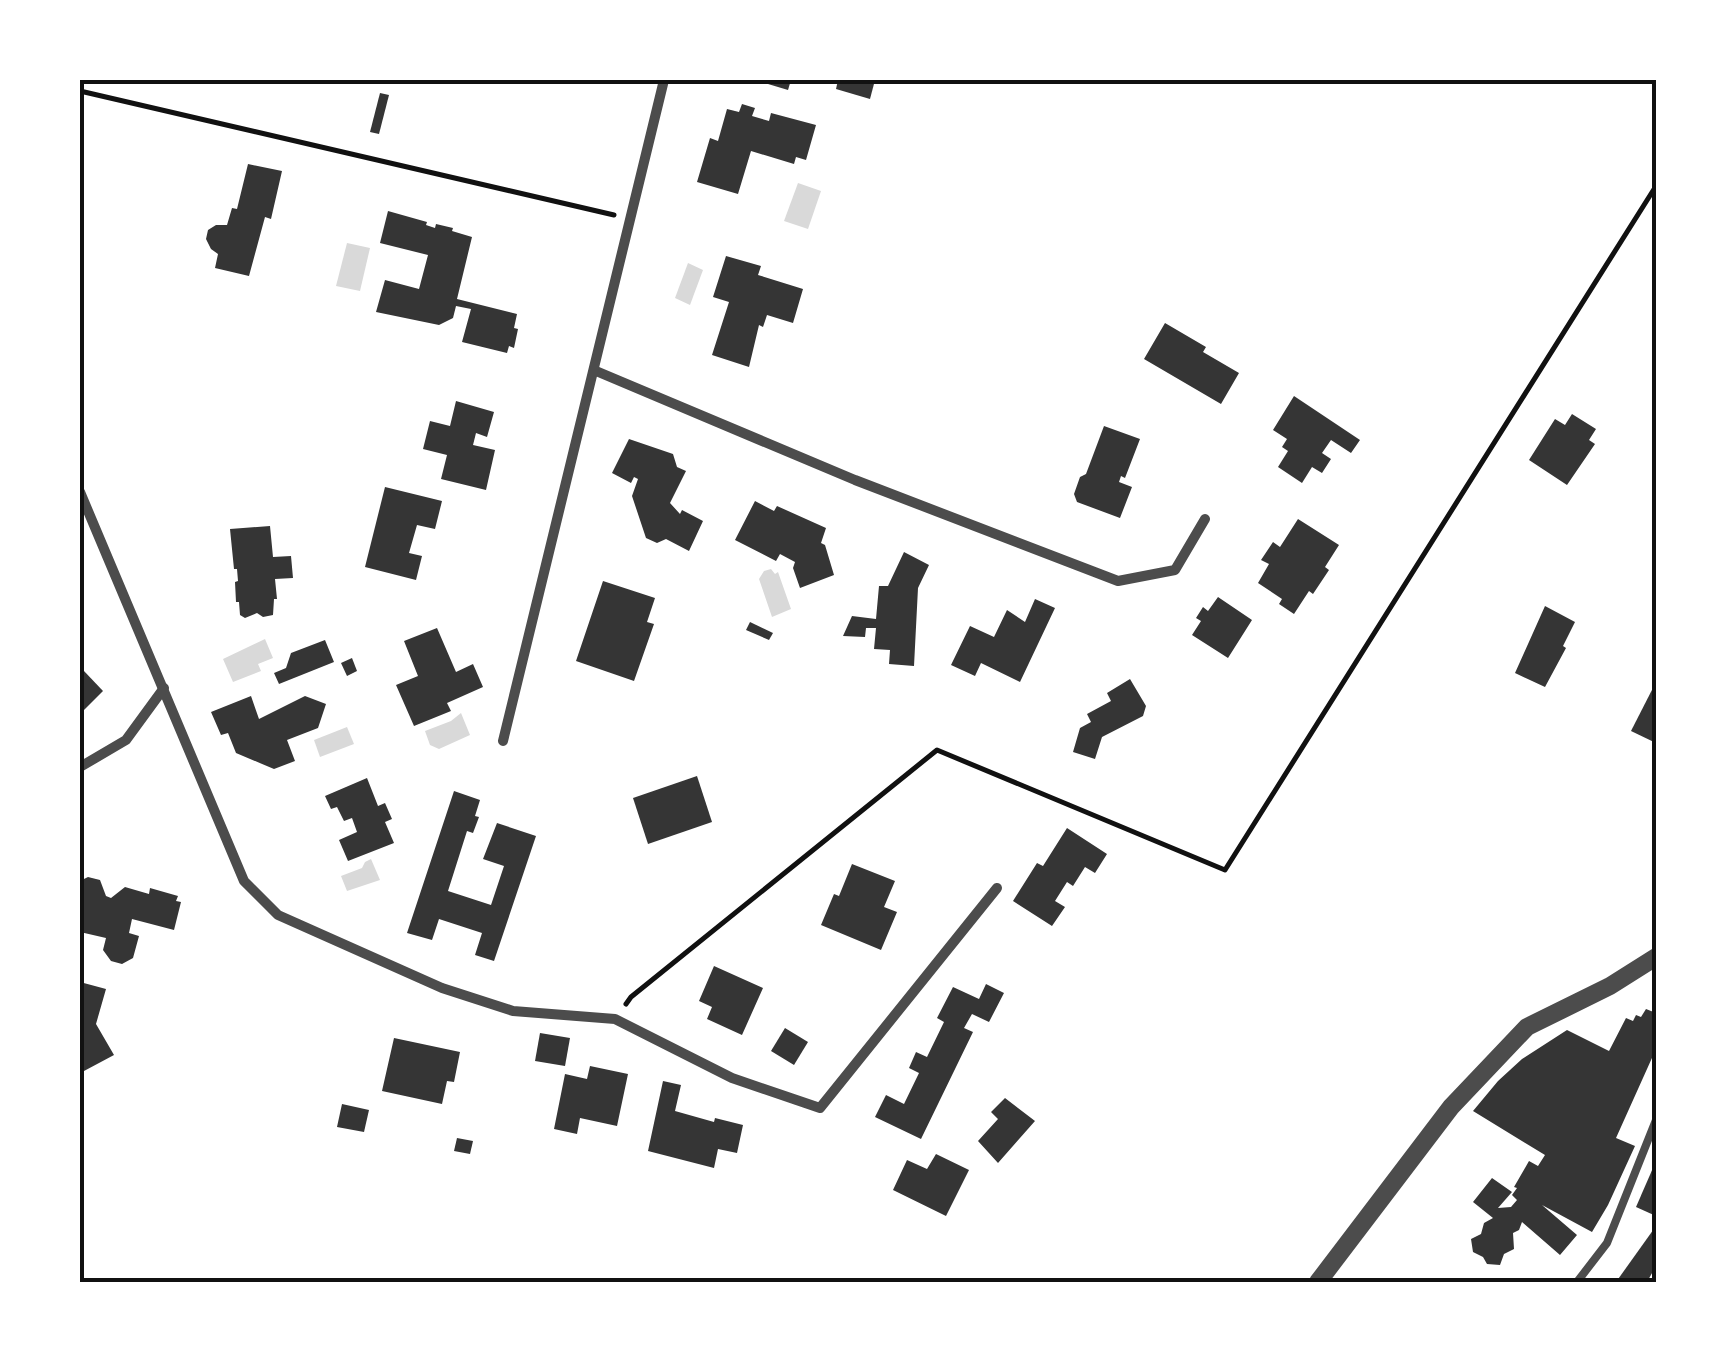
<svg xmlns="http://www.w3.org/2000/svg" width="1736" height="1362" font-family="Manrope,sans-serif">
  <rect width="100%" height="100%" fill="#fff"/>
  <g fill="#d9d9d9">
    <polygon points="798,183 821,191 808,229 784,221"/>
    <polygon points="347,243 370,248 360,291 336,286"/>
    <polygon points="688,263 703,270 690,305 675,298"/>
    <polygon points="771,569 775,574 778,572 791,609 772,617 759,579 764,571"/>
    <polygon points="265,639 273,658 258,664 261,671 233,682 223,659"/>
    <polygon points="461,713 470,735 439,749 430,745 425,731 451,721"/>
    <polygon points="347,727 354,744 320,757 314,740"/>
    <polygon points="371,859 380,880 347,891 341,876 362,868 365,862"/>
  </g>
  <g fill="#353535">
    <polygon points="769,80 791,80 788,90 768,84"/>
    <polygon points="838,80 875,80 870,99 836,89"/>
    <polygon points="380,93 389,95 379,134 370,132"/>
    <polygon points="742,104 755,108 752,116 769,121 771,113 816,125 806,160 796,157 794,164 751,151 738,194 697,182 710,138 718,141 727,109 739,112"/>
    <polygon points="248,164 282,171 271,219 265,217 249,276 215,268 218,254 211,249 206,239 208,230 216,225 227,225 232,208 237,209"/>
    <polygon points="388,211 427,222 426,225 435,228 436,224 453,228 452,231 472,237 457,299 517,314 514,328 518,329 514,348 509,346 507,353 462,342 471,309 456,306 453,318 439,325 376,312 385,280 419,289 428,255 380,243"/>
    <polygon points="726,256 761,266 758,275 803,289 793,323 767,315 763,327 759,325 749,367 712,355 729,302 713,297"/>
    <polygon points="1165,323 1206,347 1203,352 1239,373 1221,404 1144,359"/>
    <polygon points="1294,396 1360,440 1351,453 1331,440 1322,453 1331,459 1322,473 1312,467 1302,483 1278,467 1288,451 1282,447 1287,439 1273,430"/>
    <polygon points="456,401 494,412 487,437 476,433 473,445 495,450 486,490 441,479 447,455 423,449 430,421 450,426"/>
    <polygon points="1572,414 1596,429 1589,440 1595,444 1567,485 1529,460 1555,419 1565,425"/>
    <polygon points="1104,426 1140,439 1125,478 1121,476 1119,482 1132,487 1120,518 1077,502 1074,494 1080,477 1086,474"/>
    <polygon points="629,439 673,454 677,467 686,471 670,503 680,514 682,510 703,521 689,551 666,539 657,543 646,538 632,496 638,479 634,477 631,483 612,473"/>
    <polygon points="385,487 442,501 435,529 417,525 409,553 422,556 416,580 365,567"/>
    <polygon points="755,501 774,511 777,506 826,528 821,543 825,545 834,575 800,588 793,568 795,562 780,554 776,561 735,540"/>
    <polygon points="1298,519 1339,545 1325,567 1329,570 1313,594 1309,591 1294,614 1279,604 1282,599 1258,583 1269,564 1261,560 1273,542 1280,547"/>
    <polygon points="270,526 273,557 291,556 293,578 275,579 277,599 274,599 273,615 263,617 257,613 245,618 240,615 239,602 236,602 235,582 238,581 237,569 234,569 230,529"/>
    <polygon points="904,552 929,565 918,588 914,666 889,664 890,650 874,649 876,628 866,628 865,637 843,636 852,616 876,619 879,586 888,586"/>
    <polygon points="603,581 655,598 647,622 654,624 634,681 576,661"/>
    <polygon points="1218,597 1252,620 1228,658 1192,635 1201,621 1196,618 1203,607 1208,611"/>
    <polygon points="1035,599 1055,608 1020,682 981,663 975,676 951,665 970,626 994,637 1007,610 1025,622"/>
    <polygon points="1545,606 1575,622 1563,646 1566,648 1545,687 1515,673"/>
    <polygon points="750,622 773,633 769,640 746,630"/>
    <polygon points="437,628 456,672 473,664 483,687 447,703 451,711 414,726 396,685 418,676 404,641"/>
    <polygon points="325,640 334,662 279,684 274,673 286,668 291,653"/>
    <polygon points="352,658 357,671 347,676 341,663"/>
    <polygon points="84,671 103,691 80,714 80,675"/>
    <polygon points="1130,679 1146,706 1143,716 1102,737 1095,759 1073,752 1080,728 1091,722 1087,714 1111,701 1107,693"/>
    <polygon points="1656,682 1656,743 1631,731"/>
    <polygon points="251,696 259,719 305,696 326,704 318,728 287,740 295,761 274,769 236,753 228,733 221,735 211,712"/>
    <polygon points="697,776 712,822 648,844 633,798"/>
    <polygon points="367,778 378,806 385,803 392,819 385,822 394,843 348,861 339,840 357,832 352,818 344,821 337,807 331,809 325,796"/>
    <polygon points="454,791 480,800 475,816 479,817 473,833 467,831 448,891 491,905 504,866 483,859 497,823 536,836 494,961 475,955 482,933 439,919 432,940 407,933"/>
    <polygon points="1067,828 1107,854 1095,873 1085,867 1073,886 1067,882 1055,901 1065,907 1052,926 1013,901 1037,863 1043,866"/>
    <polygon points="852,864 895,881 884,907 897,912 881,950 821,925 834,894 839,896"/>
    <polygon points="88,877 100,880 106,896 111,898 125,887 149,894 150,888 178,896 176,901 181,902 174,930 132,919 129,933 139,936 133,958 122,964 111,961 103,950 106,938 80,932 80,881"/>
    <polygon points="714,966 763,988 742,1035 707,1019 712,1007 699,1001"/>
    <polygon points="80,982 106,989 96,1024 114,1055 84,1071 80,1064"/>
    <polygon points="986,984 1004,993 989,1022 972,1014 964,1028 973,1032 921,1139 875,1117 886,1095 904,1104 919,1073 909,1068 916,1052 927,1057 944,1022 937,1018 953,987 979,999"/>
    <polygon points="1646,1009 1656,1013 1656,1049 1616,1138 1635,1146 1608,1205 1592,1232 1542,1205 1577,1235 1560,1255 1522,1222 1519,1230 1513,1233 1514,1249 1504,1254 1500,1265 1487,1264 1483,1257 1473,1252 1471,1239 1481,1234 1484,1223 1493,1218 1473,1202 1492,1178 1512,1192 1498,1208 1511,1207 1517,1200 1512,1195 1517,1188 1514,1187 1529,1161 1538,1166 1545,1155 1473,1111 1498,1081 1522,1059 1567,1030 1609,1051 1626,1018 1633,1021 1636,1015 1641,1017"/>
    <polygon points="785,1028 808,1042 794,1065 771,1051"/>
    <polygon points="540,1033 570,1038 565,1066 535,1061"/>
    <polygon points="394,1038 460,1052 454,1082 447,1081 442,1104 382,1091"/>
    <polygon points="590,1066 628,1074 617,1126 580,1118 577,1134 554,1129 565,1074 587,1079"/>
    <polygon points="663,1081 681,1085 675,1111 714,1122 715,1118 743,1125 737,1153 718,1149 714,1168 648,1151"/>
    <polygon points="1005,1098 1035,1121 998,1163 978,1141 998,1119 991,1112"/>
    <polygon points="342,1104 369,1110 364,1132 337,1127"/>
    <polygon points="457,1138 473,1141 470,1154 454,1151"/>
    <polygon points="936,1154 969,1170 946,1216 893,1190 907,1160 927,1169"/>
    <polygon points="1656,1161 1656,1216 1636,1207"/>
    <polygon points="1656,1226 1656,1266 1647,1282 1616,1282"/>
  </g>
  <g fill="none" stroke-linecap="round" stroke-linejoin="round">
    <g stroke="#111" stroke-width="5">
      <polyline points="80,91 614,215"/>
      <polyline points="626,1004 631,997 937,750 1225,870 1656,186"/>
    </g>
    <polyline stroke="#4c4c4c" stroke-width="8" points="1577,1282 1607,1243 1656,1120"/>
    <g stroke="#4c4c4c" stroke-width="10">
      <polyline points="596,371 855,480 1118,581 1175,570 1205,519"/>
      <polyline points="80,492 244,881 278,915 442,988 513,1011 615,1019 732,1078 820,1108 997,888"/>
      <polyline points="503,741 664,80"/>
      <polyline points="80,767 126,740 164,688"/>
    </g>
    <polyline stroke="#4c4c4c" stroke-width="18" points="1318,1282 1451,1107 1527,1027 1610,986 1656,957"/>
  </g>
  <rect width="1736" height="1362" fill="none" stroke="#ffffff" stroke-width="165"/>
  <rect x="82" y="82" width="1572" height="1198" fill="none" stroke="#111" stroke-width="4"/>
</svg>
